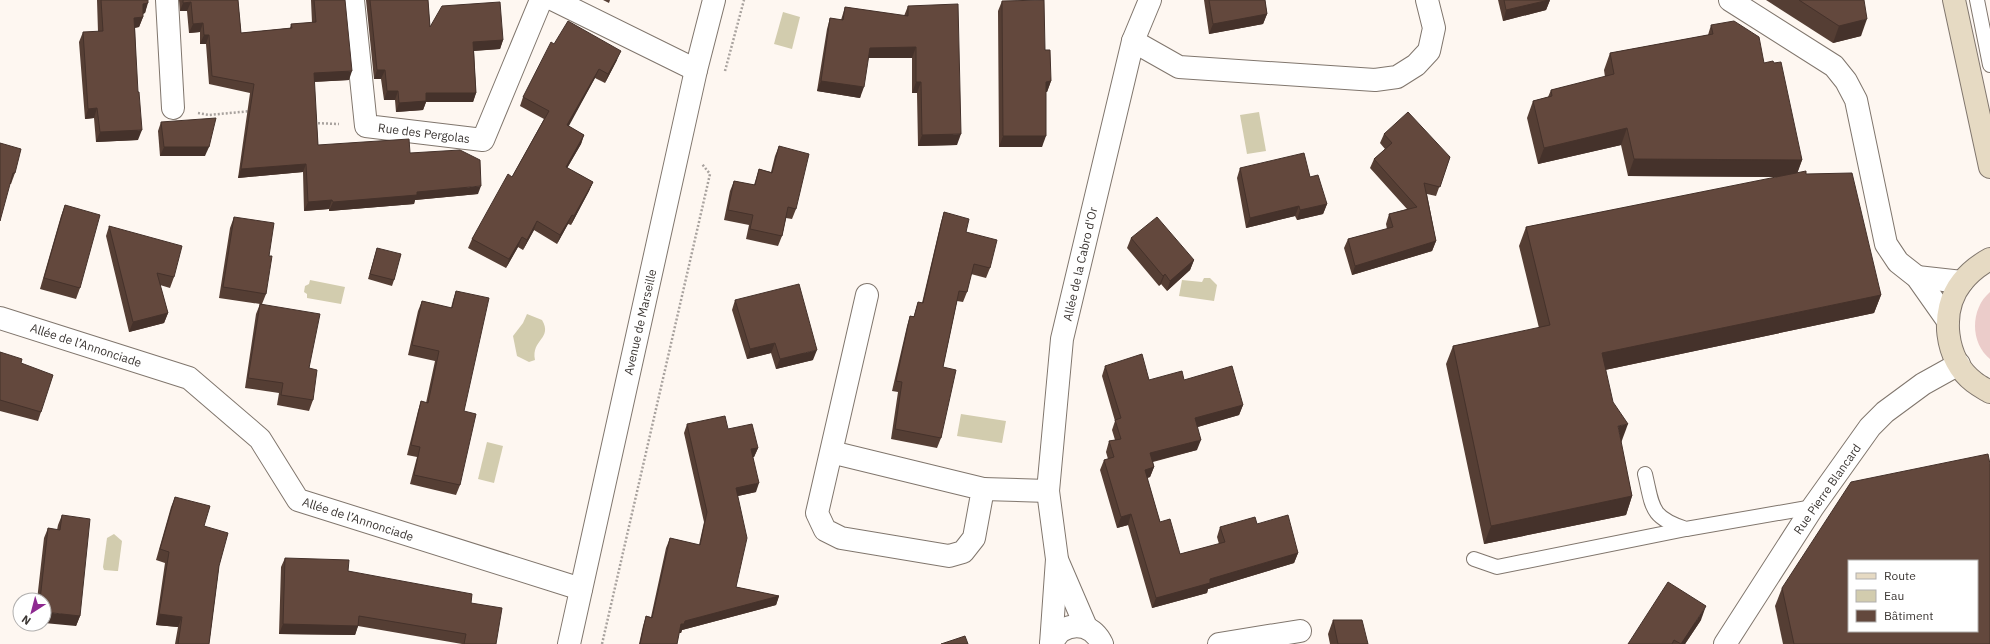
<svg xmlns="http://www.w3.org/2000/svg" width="1990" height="644" font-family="'IBM Plex Sans',sans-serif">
  <rect width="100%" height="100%" fill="#fef7f1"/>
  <path fill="#ebccca" d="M1990,292V359C1970,343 1970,309 1990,292Z"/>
  <g fill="#d2ccae">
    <polygon points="783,12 800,17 792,49 774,44"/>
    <polygon points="1259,112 1266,151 1247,154 1240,115"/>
    <polygon points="1204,278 1210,278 1217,285 1214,301 1179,296 1182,280 1202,282"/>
    <polygon points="310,280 345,287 341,304 307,298 307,294 304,292 305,286 309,284"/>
    <path d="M527,314L542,320C553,339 531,339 535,360L529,362L517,356L513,336L523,323Z"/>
    <polygon points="961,414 1006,421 1002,443 957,436"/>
    <polygon points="487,442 503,446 494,483 478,479"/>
    <polygon points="114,534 122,541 118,571 116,571 104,570 103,567 107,538"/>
  </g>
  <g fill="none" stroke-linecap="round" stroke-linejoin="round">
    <defs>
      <g id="service">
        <polyline points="1977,0 1990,65"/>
        <path d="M1645,474C1653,508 1650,517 1686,529L1813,507"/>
        <polyline points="1474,559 1497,567 1686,529"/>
      </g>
      <g id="minor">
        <polyline points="167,0 173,108"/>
        <polyline points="353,0 366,126 483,140 541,0"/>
        <polyline points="554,0 696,70"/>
        <polyline points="1730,0 1834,66 1846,81 1856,100 1886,244 1898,262 1917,277 1948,321"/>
        <polyline points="1133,41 1179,67 1375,80 1397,77 1416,65 1429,51 1434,28 1427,0"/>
        <polyline points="1917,277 1962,282"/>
        <polyline points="0,318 189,378 260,439 298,500 581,589"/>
        <polyline points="831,452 983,489 974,538 963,552 949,556 841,538 825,530 817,513 867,295"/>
        <polyline points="983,489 1048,491"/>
        <polyline points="1058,562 1086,627"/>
        <polyline points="1051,644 1057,559 1048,491 1062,339 1133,41 1150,0"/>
        <path d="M1051,644C1054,640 1057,634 1061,631C1077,621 1094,627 1102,644"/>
        <polyline points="1219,644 1300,631"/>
        <polyline points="1725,644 1813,507 1870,427 1885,412 1923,384 1959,364"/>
      </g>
      <polyline id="tertiary" points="569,644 696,70 714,0"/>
      <g id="secondary">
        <polyline points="1954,0 1990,167"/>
        <path d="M1990,259C1979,265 1970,272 1962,282C1939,311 1945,360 1974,382C1979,386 1985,389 1990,392"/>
      </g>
    </defs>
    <use href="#service" stroke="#80766d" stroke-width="16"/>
    <use href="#minor" stroke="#80766d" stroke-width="24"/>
    <use href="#tertiary" stroke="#80766d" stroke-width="24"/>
    <use href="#secondary" stroke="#80766d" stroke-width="24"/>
    <g stroke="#a8a29e" stroke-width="2.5" stroke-dasharray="2 2" stroke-linecap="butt">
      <polyline points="725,71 744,0"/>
      <polyline points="198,113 209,115 251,111"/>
      <polyline points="314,123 339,124"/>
      <polyline points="602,644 710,174 702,164"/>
    </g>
    <use href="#service" stroke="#fff" stroke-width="14"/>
    <use href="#minor" stroke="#fff" stroke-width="22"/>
    <use href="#tertiary" stroke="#fff" stroke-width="22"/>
    <use href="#secondary" stroke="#e6dac3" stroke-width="22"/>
  </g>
  <g fill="#553e34">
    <polygon points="97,0 148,0 145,13 143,14 143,17 139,27 135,28 138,140 96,142 94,118 85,119 79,42 83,32 98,32"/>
    <polygon points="179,0 238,0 241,33 290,28 291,24 312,23 311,0 345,0 349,80 314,82 318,145 410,153 478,194 415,200 414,204 329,211 329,209 304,211 303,172 238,178 250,93 209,84 206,44 200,44 200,32 189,33 187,11 180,11"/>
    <polygon points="366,0 428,0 430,27 503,40 500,49 474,51 476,93 473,102 426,102 423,110 396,112 395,100 384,100 381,79 374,79"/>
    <polygon points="603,0 610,0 609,3"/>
    <polygon points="1204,0 1265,0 1267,14 1263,24 1209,34"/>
    <polygon points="1498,0 1550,0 1546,10 1503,21"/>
    <polygon points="1766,0 1864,0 1861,36 1833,43"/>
    <polygon points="1002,1 1045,50 1051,81 1047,92 1046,92 1042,147 999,147 998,11"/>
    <polygon points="908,6 957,145 918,146 917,93 912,93 912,58 868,58 860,98 817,91 827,29 830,18 841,20 845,7 904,16"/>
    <polygon points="1711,25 1764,63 1802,160 1797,173 1806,174 1881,295 1874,313 1605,370 1632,496 1626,515 1484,544 1446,364 1453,346 1539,328 1519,246 1526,227 1779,177 1628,176 1621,145 1538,164 1527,118 1533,101 1548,97 1551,90 1605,77 1604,70 1610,53 1708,35"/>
    <polygon points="554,44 617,60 605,83 595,78 568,126 584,135 581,144 567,168 593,182 589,191 571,225 568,224 557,244 534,230 523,250 518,247 506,268 468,248 472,239 512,177 544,119 520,106 523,97"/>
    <polygon points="161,122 205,156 160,156 158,131"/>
    <polygon points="1384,134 1450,157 1436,196 1427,194 1436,241 1432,251 1352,275 1344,248 1348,239 1387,229 1386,224 1389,214 1407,209 1370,168 1374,159 1385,149 1380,143"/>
    <polygon points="0,143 15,173 11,184 10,184"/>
    <polygon points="779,146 796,209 792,219 786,218 782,236 778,246 746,239 749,225 724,220 730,191 734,181 754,185 759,169 771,172 775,156"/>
    <polygon points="1240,168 1310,177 1327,204 1323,214 1297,220 1295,216 1246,228 1237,178"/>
    <polygon points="65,205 80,288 76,299 40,289 61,216"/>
    <polygon points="944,212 966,232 990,268 986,278 971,274 967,292 963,302 957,301 943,367 941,438 937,448 891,439 898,392 892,391 907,326 910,316 914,316 918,302 922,303 941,222"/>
    <polygon points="234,217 269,256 266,294 262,304 309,368 313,400 309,411 277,405 279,393 245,388 256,314 260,304 219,298 230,228"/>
    <polygon points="109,226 174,277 170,288 160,285 168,313 164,323 129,332 106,236"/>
    <polygon points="1131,238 1194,260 1190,270 1167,291 1161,284 1159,286 1127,248"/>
    <polygon points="377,248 394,280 392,286 368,279"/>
    <polygon points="456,291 464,411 460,485 456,495 410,484 417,457 407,455 418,411 421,401 426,403 435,361 408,355 418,311 422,301 451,308 453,300"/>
    <polygon points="735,300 813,360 776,369 771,353 747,359 732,310"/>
    <polygon points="0,352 21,363 41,412 38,421 0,411"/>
    <polygon points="1105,366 1149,380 1184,380 1243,405 1239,415 1197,427 1197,450 1153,462 1154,467 1150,477 1147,478 1160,522 1180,554 1219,544 1217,537 1220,527 1257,524 1298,553 1294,563 1208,589 1207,593 1152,608 1128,525 1117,528 1100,470 1104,460 1108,459 1106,452 1109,441 1115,440 1112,430 1115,421 1102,376"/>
    <polygon points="687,424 728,429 758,448 754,457 753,457 756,492 738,496 736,587 779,596 776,605 682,630 681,633 679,633 677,644 639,644 643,626 646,616 651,617 666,548 670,538 699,545 704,522 684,433"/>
    <polygon points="175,497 204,526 219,566 209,644 175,644 178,627 156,625 165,563 156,560 171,507"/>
    <polygon points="62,515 80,616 76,626 44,600 37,600 44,538 48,528 57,530 58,525"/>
    <polygon points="285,558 348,571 471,603 496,644 462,644 358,626 355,635 279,634 281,567"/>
    <polygon points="1782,588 1990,644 1783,644 1775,606"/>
    <polygon points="1333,620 1368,644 1330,644 1328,634"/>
    <polygon points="1701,620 1685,644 1628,644"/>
  </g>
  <g fill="#45322b">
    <polygon points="1550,0 1546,10 1503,21 1506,10"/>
    <polygon points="191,2 187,11 180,11 183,3"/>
    <polygon points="148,3 145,13 139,14 143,4"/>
    <polygon points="1267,14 1263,24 1209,34 1213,24"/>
    <polygon points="143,17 139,27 131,28 134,18"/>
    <polygon points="1867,19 1861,36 1833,43 1839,26"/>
    <polygon points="203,23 200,32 189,33 193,24"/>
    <polygon points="204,35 209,35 206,44 200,44"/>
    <polygon points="503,40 500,49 470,51 473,42"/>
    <polygon points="916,47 912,58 866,58 870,48"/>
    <polygon points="621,51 617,60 605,83 608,74"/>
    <polygon points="599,69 595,78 564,135 567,125"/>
    <polygon points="377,70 385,70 381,79 374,79"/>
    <polygon points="352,71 349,80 310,82 314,73"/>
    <polygon points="821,81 864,87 860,98 817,91"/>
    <polygon points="1051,81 1047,92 1042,92 1046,82"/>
    <polygon points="916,82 921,82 917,93 912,93"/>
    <polygon points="387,91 398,91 395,100 384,100"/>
    <polygon points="426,93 476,93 473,102 426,102 423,110 396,112 399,103"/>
    <polygon points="97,108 94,118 85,119 88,109"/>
    <polygon points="1627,128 1621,145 1538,164 1544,148"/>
    <polygon points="142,130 138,140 96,142 100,132"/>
    <polygon points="961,134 957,145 918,146 922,135"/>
    <polygon points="584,135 581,144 562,177 566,167"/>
    <polygon points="1003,136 1046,136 1042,147 999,147"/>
    <polygon points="164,147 209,147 205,156 160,156"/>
    <polygon points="1634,159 1802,160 1796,177 1628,176"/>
    <polygon points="306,164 303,172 238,178 241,169"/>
    <polygon points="593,182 589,191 571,225 574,216"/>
    <polygon points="481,186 478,194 415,200 414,204 329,211 333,202 417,192"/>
    <polygon points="332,200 329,209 304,211 308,202"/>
    <polygon points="1327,204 1323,214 1297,220 1300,210"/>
    <polygon points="1299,206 1295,216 1246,228 1250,218"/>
    <polygon points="572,215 568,224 557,244 560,235"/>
    <polygon points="537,221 534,230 523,250 527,240"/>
    <polygon points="522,237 518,247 506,268 509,259"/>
    <polygon points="1436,241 1432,251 1352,275 1355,266"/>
    <polygon points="1194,260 1190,270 1167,291 1170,281"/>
    <polygon points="1165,274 1161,284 1159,286 1163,276"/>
    <polygon points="1881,295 1874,313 1595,372 1602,353"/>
    <polygon points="168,313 164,323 129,332 133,322"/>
    <polygon points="775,343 771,353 747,359 750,349"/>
    <polygon points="817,350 813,360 776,369 780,359"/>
    <polygon points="1243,405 1239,415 1191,429 1195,418"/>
    <polygon points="1628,424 1621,443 1618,426"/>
    <polygon points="1201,440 1197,450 1146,463 1150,453"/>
    <polygon points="758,448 754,457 748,458 751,449"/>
    <polygon points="1154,467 1150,477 1141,480 1145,470"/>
    <polygon points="759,483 756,492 733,497 736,488"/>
    <polygon points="1632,496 1626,515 1484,544 1491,526"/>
    <polygon points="1131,514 1128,525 1117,528 1121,517"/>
    <polygon points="1298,553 1294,563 1208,589 1207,593 1152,608 1156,598 1210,579"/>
    <polygon points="779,596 776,605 682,630 681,633 678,633 681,624 685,621"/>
    <polygon points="1706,606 1701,620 1685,644 1681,644"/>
    <polygon points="44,612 80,616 76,626 44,623"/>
    <polygon points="159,614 182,617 178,627 156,625"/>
    <polygon points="283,624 358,626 355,635 279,634"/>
  </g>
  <g fill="#63483d" stroke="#45322b" fill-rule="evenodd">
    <polygon points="101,0 148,0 148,3 143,4 143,17 134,18 138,92 139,92 142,130 100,132 97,108 88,109 83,32 103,31"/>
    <polygon points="183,0 238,0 241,33 292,28 291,24 316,22 314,0 345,0 352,71 314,73 318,145 409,139 410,153 460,150 480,160 481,186 417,192 417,195 333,202 332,200 308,202 306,164 241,169 254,84 212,76 209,35 204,35 203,23 193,24 191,2 183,3"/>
    <polygon points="370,0 428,0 430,27 442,6 500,2 503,40 473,42 476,93 426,93 426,101 399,103 398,91 387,91 385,70 377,70"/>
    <polygon points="1044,0 1045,50 1050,50 1051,81 1046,82 1046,136 1003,136 1002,1"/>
    <polygon points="1209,0 1265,0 1267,14 1213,24"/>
    <polygon points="1504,0 1549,0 1506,10"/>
    <polygon points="1799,0 1864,0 1867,19 1839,26"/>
    <polygon points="958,4 961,134 922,135 921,82 916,82 916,47 870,48 864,87 821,81 830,18 843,20 845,7 908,16 908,6"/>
    <polygon points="568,21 621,51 608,74 599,69 567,125 584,135 566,167 593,182 574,216 572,215 560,235 537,221 527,240 522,237 509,259 472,239 508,174 512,177 549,111 523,97 551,42 554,44"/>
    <polygon points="1734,21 1759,37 1764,63 1773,61 1774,63 1781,62 1802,160 1634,159 1627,128 1544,148 1533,101 1552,96 1551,90 1614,74 1610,53 1713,34 1711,25"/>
    <polygon points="1408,112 1450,157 1440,187 1424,183 1436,241 1355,266 1348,239 1393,227 1389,214 1417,207 1374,159 1392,143 1384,134"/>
    <polygon points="216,118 209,147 164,147 161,122"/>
    <polygon points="0,143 21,149 15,173 13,173 0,221"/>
    <polygon points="779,146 809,154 796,209 788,207 782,236 750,229 753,215 728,210 734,181 755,185 759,169 772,173"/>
    <polygon points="1304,153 1310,177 1318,175 1327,204 1300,210 1299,206 1250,218 1240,168"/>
    <polygon points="1806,171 1806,174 1852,173 1881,295 1602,353 1613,402 1628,424 1618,426 1632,496 1491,526 1453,346 1550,325 1526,227"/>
    <polygon points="65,205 100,215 80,288 44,278"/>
    <polygon points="944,212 969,219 966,232 997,240 990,268 974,264 967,292 959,291 943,367 956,370 941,438 895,429 902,382 896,381 910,316 914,317 918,302 923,303"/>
    <polygon points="234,217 274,223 269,256 272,256 266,294 223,287"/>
    <polygon points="1157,217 1194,260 1170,281 1165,274 1163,276 1131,238"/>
    <polygon points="109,226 182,246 174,277 157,273 168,313 133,322"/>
    <polygon points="377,248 401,254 394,280 370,274"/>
    <polygon points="799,284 817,350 780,359 775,343 750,349 735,300"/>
    <polygon points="456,291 489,298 464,411 476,414 460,485 414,475 420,447 411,445 421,401 428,403 439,351 412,345 422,301 452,308"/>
    <polygon points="260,304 320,314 309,368 317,370 313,400 281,395 283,383 248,378"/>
    <polygon points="0,352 22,359 21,363 53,375 41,412 0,400"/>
    <polygon points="1142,354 1149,380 1182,371 1184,380 1232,366 1243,405 1195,418 1201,440 1150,453 1154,467 1145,470 1160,522 1170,519 1180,554 1225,542 1220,527 1255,517 1257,524 1288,515 1298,553 1210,579 1210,583 1156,598 1131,514 1121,517 1104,460 1114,457 1109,441 1121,439 1115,420 1121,418 1105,366"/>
    <polygon points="725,416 728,429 752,424 758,448 751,449 759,483 736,488 747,538 736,587 779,596 685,621 684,624 681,624 677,644 640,644 646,616 652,618 670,538 700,545 707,512 687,424"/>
    <path d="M1988,454L1990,464V644H1794L1782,588L1851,482ZM1849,561H1977V631H1849Z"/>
    <polygon points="175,497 210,506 204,526 228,533 219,566 209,644 178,644 182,617 159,614 169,552 160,549"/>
    <polygon points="62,515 90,519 80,616 44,612 44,600 40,600 48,528 60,530"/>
    <polygon points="285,558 349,560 348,571 472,594 471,603 502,608 496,644 464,644 466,634 359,616 358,626 283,624"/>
    <polygon points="1668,582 1706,606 1681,644 1674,640 1672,644 1628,644"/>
    <polygon points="1333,620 1362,620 1368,644 1338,644"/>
    <polygon points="965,636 968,644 941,644"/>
  </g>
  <g text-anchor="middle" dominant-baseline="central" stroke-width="4" stroke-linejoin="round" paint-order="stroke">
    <g font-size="12" fill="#3c3734" stroke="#fff">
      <text transform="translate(424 133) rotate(7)">Rue des Pergolas</text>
      <text transform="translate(1080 264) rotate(-77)">Allée de la Cabro d'Or</text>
      <text transform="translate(640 322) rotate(-77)">Avenue de Marseille</text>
      <text transform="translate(86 345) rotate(18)">Allée de l’Annonciade</text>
      <text transform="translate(1827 489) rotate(-55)">Rue Pierre Blancard</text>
      <text transform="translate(358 519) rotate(18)">Allée de l’Annonciade</text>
    </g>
  </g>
  <rect x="1848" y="560" width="130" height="72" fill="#ffffff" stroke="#b1afae"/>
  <rect x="1856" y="573" width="20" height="6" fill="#e6dac3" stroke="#b1afae"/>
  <text x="1884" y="580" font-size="12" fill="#3c3734">Route</text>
  <rect x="1856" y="590" width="20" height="12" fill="#d2ccae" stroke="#b1afae"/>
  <text x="1884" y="600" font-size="12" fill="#3c3734">Eau</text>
  <rect x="1856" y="610" width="20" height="12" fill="#63483d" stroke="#b1afae"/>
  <text x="1884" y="620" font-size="12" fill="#3c3734">Bâtiment</text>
  <g transform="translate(32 612) rotate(216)"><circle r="19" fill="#ffffff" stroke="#b1afae"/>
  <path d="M0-3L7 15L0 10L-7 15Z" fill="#8e2990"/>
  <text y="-6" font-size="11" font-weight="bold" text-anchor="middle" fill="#3c3734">N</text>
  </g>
</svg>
